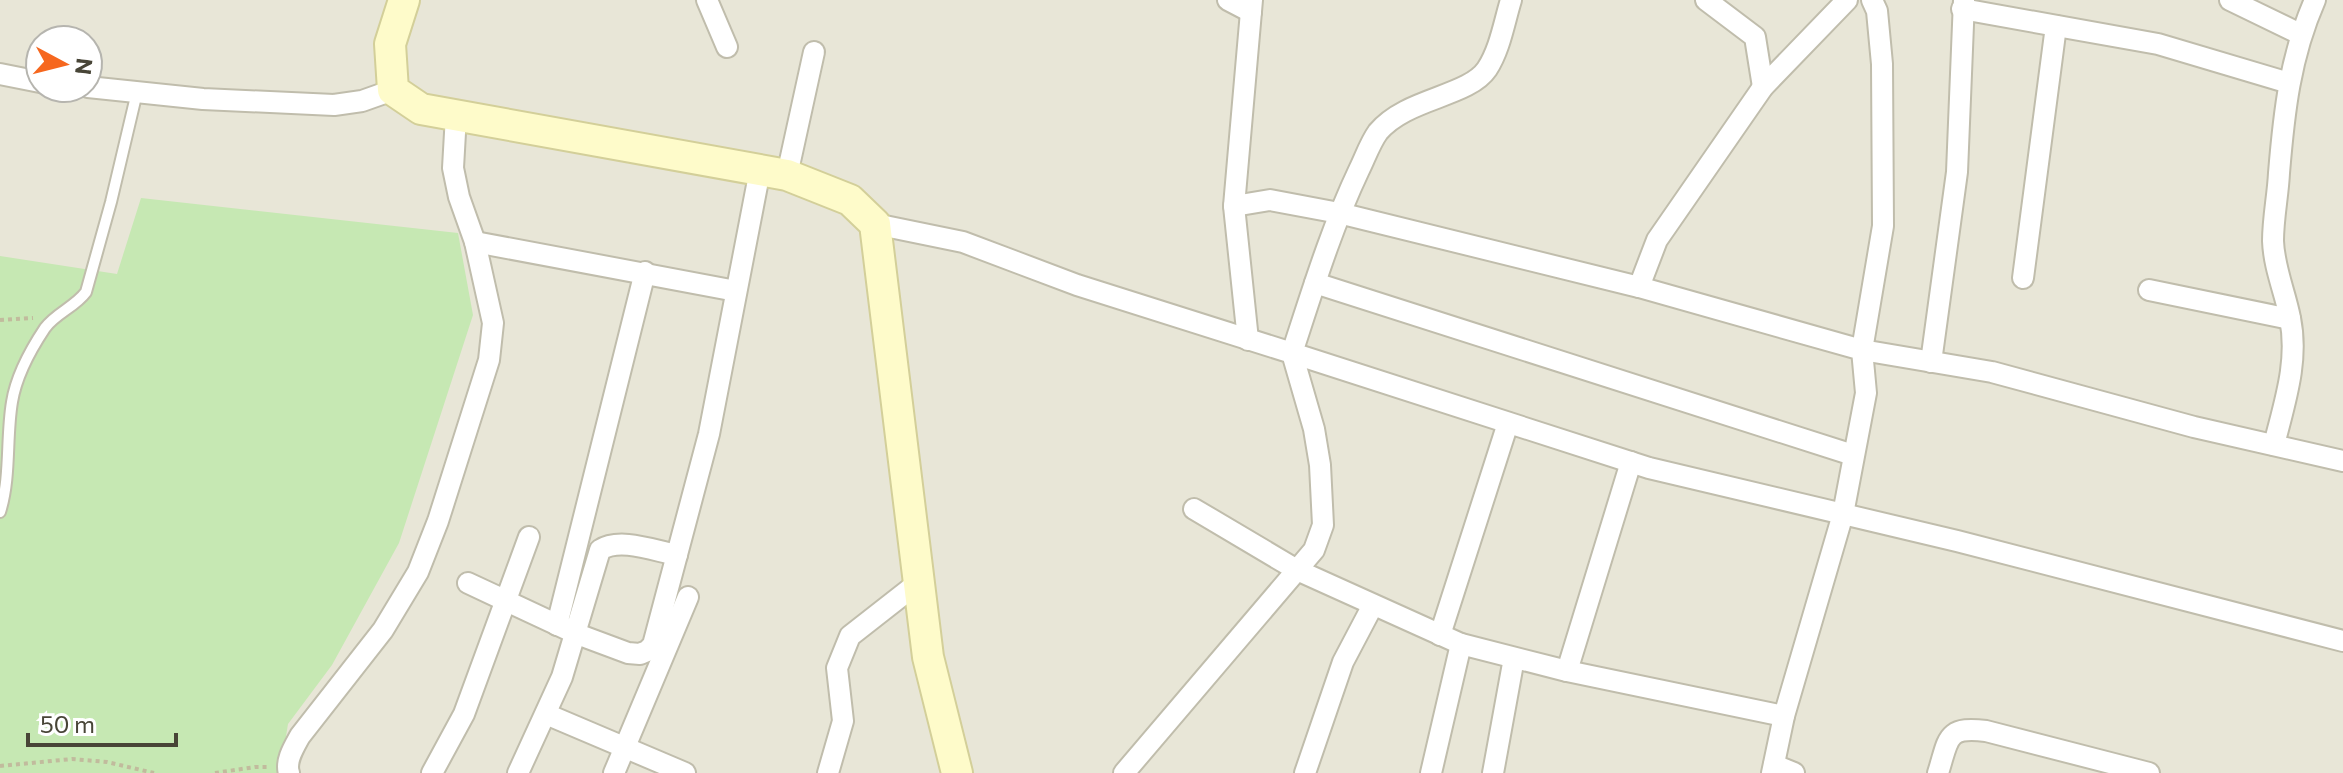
<svg xmlns="http://www.w3.org/2000/svg" width="2343" height="773" font-family="Commissioner,sans-serif">
  <rect width="100%" height="100%" fill="#f4f3e9"/>
  <path fill="#e8e6d7" fill-rule="evenodd" d="M0,0H2343V773H0ZM40,40H88V88H40Z"/>
  <polygon fill="#c6e8b3" points="141,198 458,233 473,315 399,543 332,665 288,724 280,773 0,773 0,256 117,274"/>
  <g fill="none" stroke-linecap="round" stroke-linejoin="round">
    <defs>
      <path id="service" d="M0,512C11,477 6,437 12,402C16,377 31,349 45,328C56,313 75,307 86,292L111,202L137,92"/>
      <g id="minor">
        <polyline points="707,0 727,47"/>
        <polyline points="1228,0 1251,12"/>
        <path d="M1511,0C1504,23 1500,49 1487,69C1468,97 1406,98 1378,132C1370,143 1365,158 1359,170C1331,229 1312,292 1292,353L1649,468L1957,541L2343,641"/>
        <polyline points="1706,0 1755,37 1763,87"/>
        <polyline points="1872,0 1877,11 1882,64 1883,226 1862,350 1992,372 2194,427 2343,461"/>
        <polyline points="2230,0 2300,34"/>
        <polyline points="1962,9 2158,44 2289,83"/>
        <polyline points="0,74 40,82"/>
        <polyline points="88,87 203,99 334,105 362,101 393,90"/>
        <polyline points="787,175 814,52"/>
        <polyline points="1234,206 1270,200 1339,213 1639,287"/>
        <polyline points="875,224 963,242 1077,285 1292,353 1314,429 1320,465 1323,525 1314,550 1124,773"/>
        <polyline points="475,242 736,291"/>
        <polyline points="2023,278 2056,26"/>
        <polyline points="1315,283 1853,455"/>
        <polyline points="2149,290 2290,319"/>
        <polyline points="1248,340 1234,206 1252,0"/>
        <polyline points="1931,362 1957,172 1964,0"/>
        <path d="M2274,445C2284,404 2299,362 2290,318C2285,292 2274,268 2273,241C2273,218 2278,195 2279,173C2284,112 2290,57 2315,0"/>
        <polyline points="1194,509 1297,570 1461,644 1567,671 1784,716"/>
        <polyline points="468,583 577,634 628,653 640,654 647,651 653,645 709,434 760,170"/>
        <polyline points="557,625 645,272"/>
        <polyline points="1440,635 1508,423"/>
        <polyline points="1567,671 1631,462"/>
        <polyline points="546,714 685,773"/>
        <polyline points="1774,765 1794,773"/>
        <path d="M289,773C285,761 294,747 300,736L383,630L418,572L438,521L489,360L493,323L475,242L459,197L453,168L456,115"/>
        <polyline points="432,773 464,714 529,537"/>
        <path d="M518,773L562,677L600,550C620,537 655,551 677,555"/>
        <polyline points="614,773 688,597"/>
        <polyline points="828,773 843,721 837,668 850,636 919,582"/>
        <polyline points="1305,773 1343,662 1373,605"/>
        <polyline points="1431,773 1461,644"/>
        <polyline points="1493,773 1514,658"/>
        <polyline points="1772,773 1784,716 1843,514 1866,393 1862,350 1639,287 1657,240 1763,87 1847,0"/>
        <path d="M1938,773C1949,739 1945,726 1986,731L2149,773"/>
      </g>
      <polyline id="secondary" points="404,0 390,44 393,90 421,109 787,175 850,200 875,224 928,657 957,773"/>
    </defs>
    <use href="#service" stroke="#c0bdac" stroke-width="14"/>
    <use href="#minor" stroke="#c0bdac" stroke-width="24"/>
    <use href="#secondary" stroke="#d3cf99" stroke-width="34"/>
    <g stroke="#c1bb9d" stroke-width="4" stroke-dasharray="4 4" stroke-linecap="butt">
      <polyline points="0,320 33,318"/>
      <polyline points="0,766 72,759 107,762 154,773"/>
      <polyline points="215,773 255,767 269,767"/>
    </g>
    <use href="#service" stroke="#fff" stroke-width="10"/>
    <use href="#minor" stroke="#fff" stroke-width="20"/>
    <use href="#secondary" stroke="#fefbca" stroke-width="30"/>
  </g>
  <g transform="translate(64 64) rotate(97)"><circle r="38" fill="#ffffff" stroke="#b6b5af" stroke-width="2"/>
  <path d="M0-6L14 30L0 20L-14 30Z" fill="#f6671e"/>
  <text y="-12" font-size="22" font-weight="bold" text-anchor="middle" fill="#484537">N</text>
  </g>
  <path d="M28 733v12h148v-12" fill="none" stroke="#484537" stroke-width="4"/>
  <text x="40" y="733" font-size="24" fill="#484537" stroke="#ffffff" stroke-width="6" paint-order="stroke">50 m</text>
</svg>
